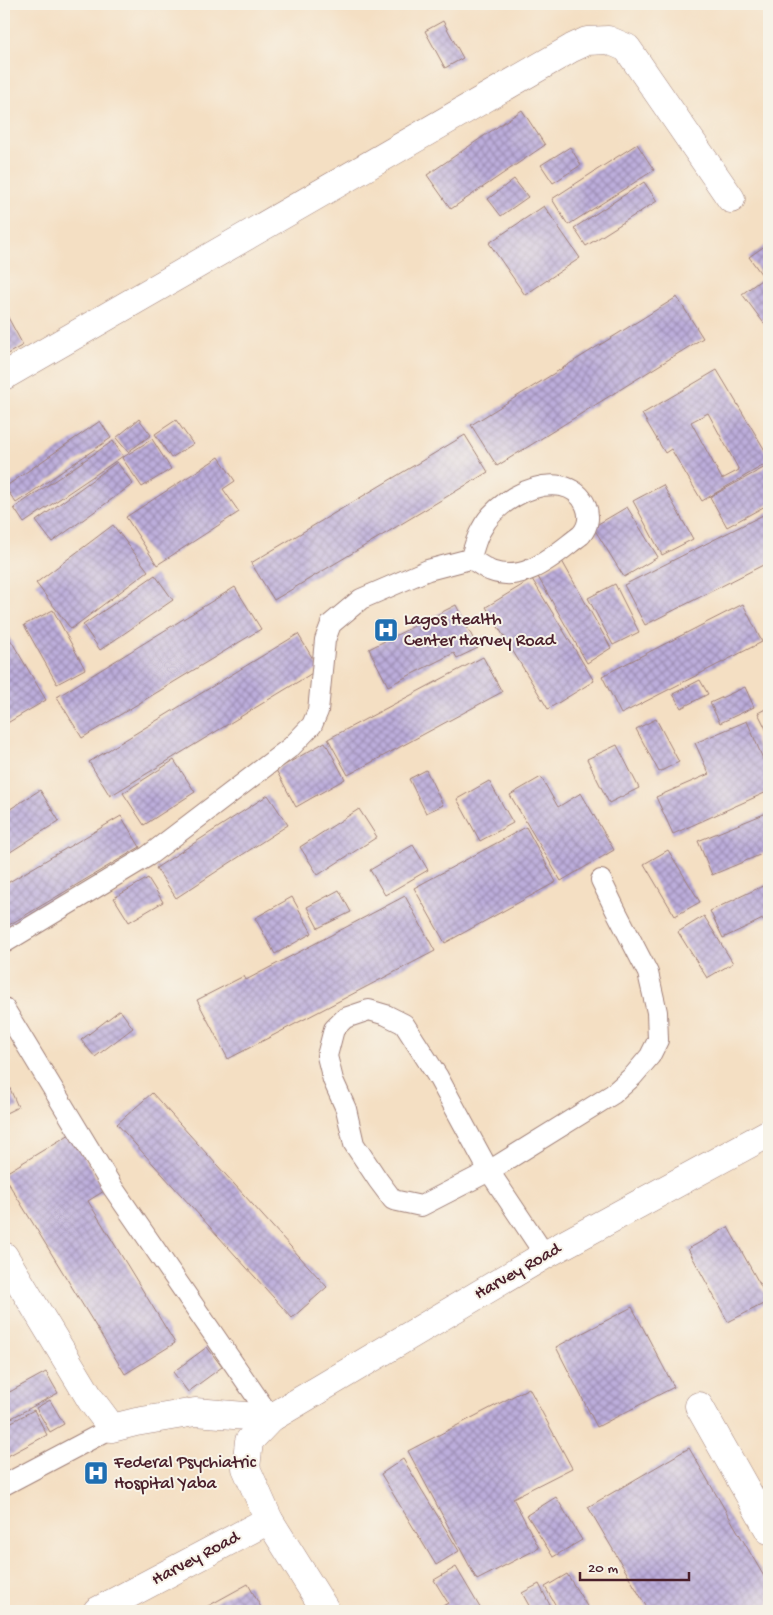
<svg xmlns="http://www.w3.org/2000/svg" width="773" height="1615" font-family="'Gochi Hand',sans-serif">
  <defs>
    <pattern id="building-cross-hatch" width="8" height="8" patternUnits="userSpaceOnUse" patternTransform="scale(1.25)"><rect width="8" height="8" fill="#bcaddb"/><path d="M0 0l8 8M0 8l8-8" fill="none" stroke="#9b8cb2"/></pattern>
  </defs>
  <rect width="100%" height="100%" fill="#f7f3e8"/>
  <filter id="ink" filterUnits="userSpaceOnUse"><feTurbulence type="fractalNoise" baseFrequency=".02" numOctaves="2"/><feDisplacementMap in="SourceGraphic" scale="10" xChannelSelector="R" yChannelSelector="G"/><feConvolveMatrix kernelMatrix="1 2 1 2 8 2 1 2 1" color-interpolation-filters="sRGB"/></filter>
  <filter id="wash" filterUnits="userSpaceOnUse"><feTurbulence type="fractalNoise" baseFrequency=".0096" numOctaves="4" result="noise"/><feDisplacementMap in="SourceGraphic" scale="20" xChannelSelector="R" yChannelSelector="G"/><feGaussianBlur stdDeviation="1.12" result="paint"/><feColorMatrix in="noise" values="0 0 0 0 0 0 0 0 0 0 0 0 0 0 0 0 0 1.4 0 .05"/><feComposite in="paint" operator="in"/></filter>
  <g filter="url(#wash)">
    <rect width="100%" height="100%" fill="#f4dfc3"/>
    <g id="blocks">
      <g fill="url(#building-cross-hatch)" fill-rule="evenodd">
        <polygon points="443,21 463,58 445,68 425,31"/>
        <polygon points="522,110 545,145 451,209 427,175"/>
        <polygon points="637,144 654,170 568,225 552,199"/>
        <polygon points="570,147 581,165 553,183 541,165"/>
        <polygon points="514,179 528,197 501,216 488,199"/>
        <polygon points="644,182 657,201 586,246 574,228"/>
        <polygon points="544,206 580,258 525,295 489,243"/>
        <polygon points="769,243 769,285 749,257"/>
        <polygon points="761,280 769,291 769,330 742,294"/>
        <polygon points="677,297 703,338 497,466 471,425"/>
        <polygon points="4,310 23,345 4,356"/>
        <path d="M717,370L769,457V462L702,501L671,449L665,453L642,414ZM708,413L739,470L722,479L691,422Z"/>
        <polygon points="139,419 151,435 128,452 116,438"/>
        <polygon points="176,420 193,444 171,458 155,434"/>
        <polygon points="100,421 111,438 16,503 5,487"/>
        <polygon points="465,435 488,472 274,600 251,563"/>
        <polygon points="152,439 171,469 142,487 122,458"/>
        <polygon points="113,441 123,456 24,523 14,508"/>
        <polygon points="219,457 235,481 223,489 239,512 157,565 126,517"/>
        <polygon points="117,462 133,484 52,542 36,521"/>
        <polygon points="769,465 769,504 727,527 710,497"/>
        <polygon points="663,485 693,539 662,555 633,501"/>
        <polygon points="627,507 658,557 624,577 593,527"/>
        <polygon points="769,512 769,562 645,625 624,585"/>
        <polygon points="113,525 148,571 71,629 36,583"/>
        <polygon points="562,561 611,648 587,663 537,575"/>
        <polygon points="155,575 173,600 100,650 83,625"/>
        <polygon points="532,579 594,681 548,709 486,607"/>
        <polygon points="615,584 639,632 613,645 588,598"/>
        <polygon points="235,587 261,629 82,738 57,697"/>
        <polygon points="743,604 762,642 621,714 602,676"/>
        <polygon points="456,605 478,648 457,658 454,653 388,686 369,649"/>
        <polygon points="53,610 85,669 57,684 24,625"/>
        <polygon points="6,632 46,700 4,725 4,633"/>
        <polygon points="298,634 319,669 110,796 89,762"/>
        <polygon points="483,657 502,692 348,775 328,739"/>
        <polygon points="700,680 708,694 681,708 673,694"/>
        <polygon points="745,687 754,707 720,723 710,703"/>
        <polygon points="769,707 769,735 758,713"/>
        <polygon points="656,719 679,762 659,772 636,729"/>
        <polygon points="747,721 769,773 769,791 673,834 656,797 709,774 695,743"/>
        <polygon points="325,742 345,779 296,807 276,770"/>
        <polygon points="617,745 639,788 609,803 587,759"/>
        <polygon points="174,760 195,792 144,825 123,793"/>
        <polygon points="426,770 443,805 426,813 409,779"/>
        <polygon points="541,777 558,807 581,793 614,850 561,881 510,795"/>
        <polygon points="489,781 513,823 480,841 457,799"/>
        <polygon points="40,790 59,821 4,856 4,813"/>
        <polygon points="268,795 288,825 176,898 156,868"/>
        <polygon points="359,809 377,837 318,875 300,847"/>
        <polygon points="769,812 769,851 712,875 698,841"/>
        <polygon points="121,816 140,847 4,928 4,885"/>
        <polygon points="526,827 556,882 445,943 414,888"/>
        <polygon points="413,845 428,870 385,895 370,870"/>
        <polygon points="668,850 700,902 675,916 644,864"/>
        <polygon points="148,878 163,902 129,922 114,898"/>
        <polygon points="769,883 769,916 723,938 710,911"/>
        <polygon points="339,890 351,912 318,928 307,907"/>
        <polygon points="405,896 435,951 228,1059 197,1000 244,976 246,980"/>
        <polygon points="292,897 312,933 275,954 255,918"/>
        <polygon points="704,916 733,963 707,978 678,932"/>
        <polygon points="120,1010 133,1028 95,1057 81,1040"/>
        <polygon points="4,1075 18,1107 4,1114"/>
        <polygon points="152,1093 327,1287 292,1318 117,1124"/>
        <polygon points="70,1134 104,1191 88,1201 175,1343 125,1374 4,1176 4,1174"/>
        <polygon points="728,1227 769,1301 728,1322 688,1249"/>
        <polygon points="632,1307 674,1387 597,1427 556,1347"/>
        <polygon points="207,1347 222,1367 188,1392 173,1372"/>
        <polygon points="46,1372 58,1393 4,1422 4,1395"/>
        <polygon points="529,1388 572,1468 513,1498 539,1548 477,1580 408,1451"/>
        <polygon points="50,1400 64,1424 50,1432 36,1408"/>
        <polygon points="34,1410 47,1435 4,1458 4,1426"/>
        <polygon points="689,1448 769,1585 769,1611 649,1611 588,1507"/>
        <polygon points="403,1459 459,1551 436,1565 381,1474"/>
        <polygon points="556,1497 582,1540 553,1557 527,1515"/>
        <polygon points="456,1567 482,1611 444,1611 441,1607 448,1603 434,1580"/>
        <polygon points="567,1574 590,1611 559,1611 545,1587"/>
        <polygon points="248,1584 263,1611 199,1611"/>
        <polygon points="539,1584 553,1611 532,1611 522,1593"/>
      </g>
    </g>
  </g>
  <g filter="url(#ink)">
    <use href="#blocks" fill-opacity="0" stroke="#9f7f77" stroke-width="1"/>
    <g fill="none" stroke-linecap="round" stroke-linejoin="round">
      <defs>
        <g id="service">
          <path d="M4,943L148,856L291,747L312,725L318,711L325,640L331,624L361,599L428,570L470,559C477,562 484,568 491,571C526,584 555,554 581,535C597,517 584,490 561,486C532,481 494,504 481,530C476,538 474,549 470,559"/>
          <polyline points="4,1008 113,1188 271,1418"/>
          <polyline points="545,1255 489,1171 421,1206 393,1200 378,1180 354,1144 346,1109 333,1080 327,1056 334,1029 345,1018 369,1010 386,1015 404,1024 438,1077 489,1171 613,1094 633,1076 650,1056 658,1040 657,1012 648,973 615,909 601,880"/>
          <polyline points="4,1485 112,1428"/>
        </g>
        <g id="minor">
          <polyline points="4,376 572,48 587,41 608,40 627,48 731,199"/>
          <polyline points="4,1256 91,1400 112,1428 136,1422 195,1412 271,1418"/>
          <polyline points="699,1406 769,1530"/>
          <polyline points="97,1611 269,1520"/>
          <polyline points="326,1611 269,1520 246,1468 249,1441 271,1418 545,1255 769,1133"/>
        </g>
      </defs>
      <use href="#service" stroke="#9f7f77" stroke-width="22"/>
      <use href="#minor" stroke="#9f7f77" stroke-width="29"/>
      <use href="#service" stroke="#fff" stroke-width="20"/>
      <use href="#minor" stroke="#fff" stroke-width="28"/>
    </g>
  </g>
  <defs>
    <symbol id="hospital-square" viewBox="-11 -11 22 22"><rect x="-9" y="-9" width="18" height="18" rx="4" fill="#1f6fb2" stroke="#f7f3e8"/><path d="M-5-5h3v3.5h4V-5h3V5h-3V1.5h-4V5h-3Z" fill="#fff"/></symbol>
  </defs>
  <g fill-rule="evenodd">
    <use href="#hospital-square" x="372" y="616" width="28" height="28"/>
    <use href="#hospital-square" x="82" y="1459" width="28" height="28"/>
  </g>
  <g text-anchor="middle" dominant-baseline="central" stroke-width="4" stroke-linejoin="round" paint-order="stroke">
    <g font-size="18" fill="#4a1f2b" stroke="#f7f3e8" text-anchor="start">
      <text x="404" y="620">Lagos Health<tspan x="404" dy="21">Center Harvey Road</tspan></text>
      <text x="114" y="1463">Federal Psychiatric<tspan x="114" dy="21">Hospital Yaba</tspan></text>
    </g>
    <g font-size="18" fill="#4a1f2b" stroke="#f7f3e8">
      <text transform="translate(518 1272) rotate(-30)">Harvey Road</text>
      <text transform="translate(196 1559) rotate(-28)">Harvey Road</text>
    </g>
  </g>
  <rect width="773" height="1615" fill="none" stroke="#f7f3e8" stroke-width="20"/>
  <path d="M580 1572v8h109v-8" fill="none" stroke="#4a1f2b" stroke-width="2.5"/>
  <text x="588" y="1572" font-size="15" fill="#4a1f2b" stroke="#f7f3e8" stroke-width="4" paint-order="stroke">20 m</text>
</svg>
